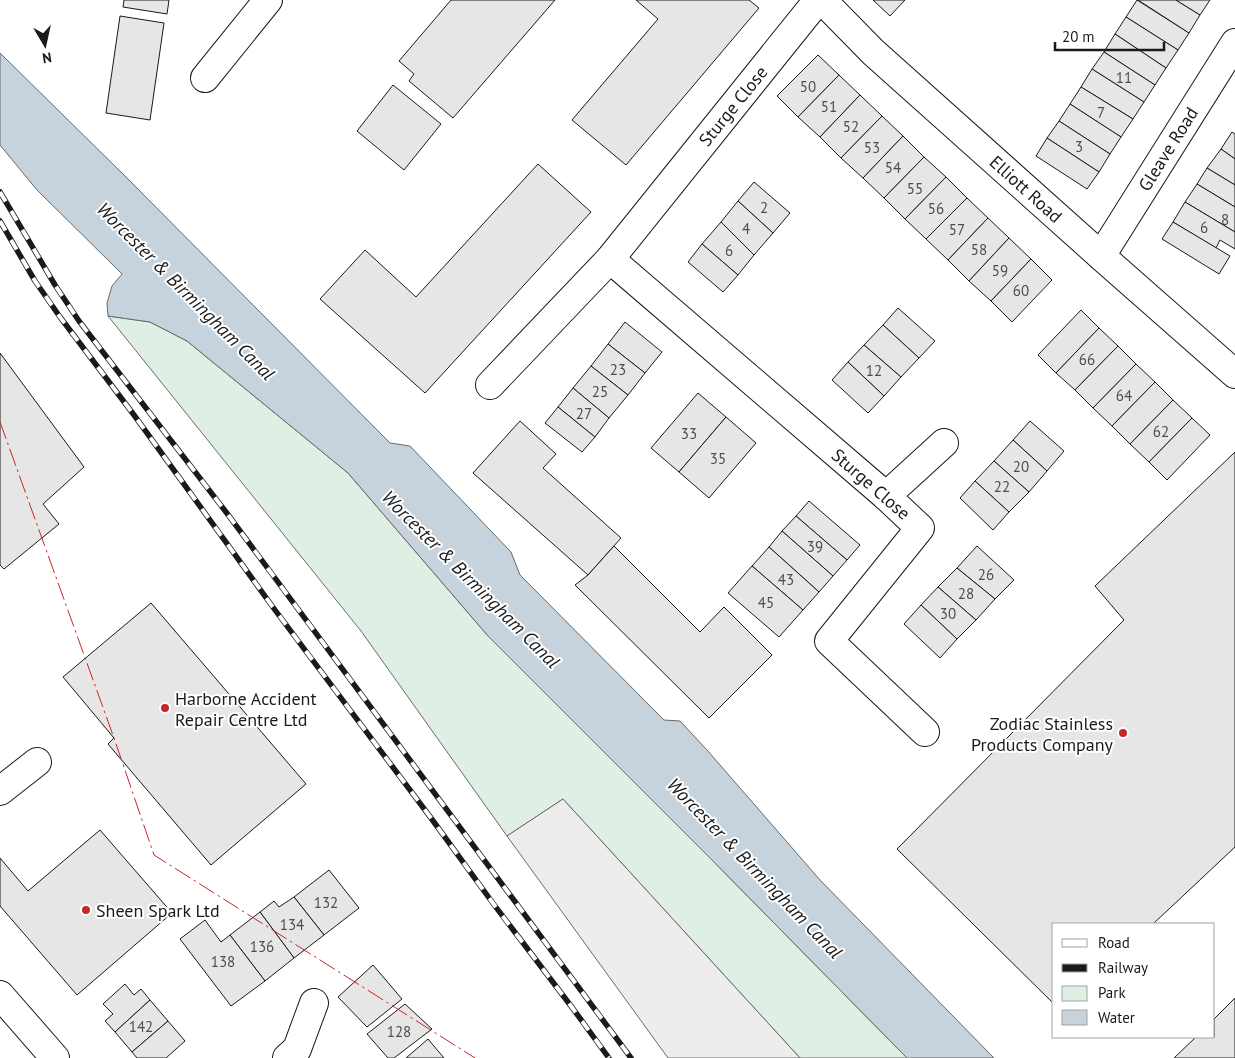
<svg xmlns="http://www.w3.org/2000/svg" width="1235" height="1058" font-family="'PT Sans',sans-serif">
  <rect width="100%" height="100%" fill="#fff"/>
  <polygon fill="#e0efe3" stroke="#6a6a6a" points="108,316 150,322 187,341 348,473 488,636 712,860 907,1058 800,1058 563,799 507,836 361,631"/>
  <polygon fill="#ededed" stroke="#6a6a6a" points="563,799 800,1058 668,1058 507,836"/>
  <polygon fill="#c6d2dc" stroke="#6a6a6a" points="0,53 125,176 390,443 410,446 511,552 520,575 664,720 680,721 707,750 820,880 994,1058 907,1058 712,860 488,636 348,473 187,341 150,322 108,316 107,303 112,286 122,274 37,190 0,145"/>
  <g fill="#e6e6e6" stroke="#1a1a1a">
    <polygon points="124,0 169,0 167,14 123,7"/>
    <polygon points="451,0 555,0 453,118 409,81 414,74 399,61"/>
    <polygon points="636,0 749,0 759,8 626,165 572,120 658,19"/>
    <polygon points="873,0 905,0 890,16"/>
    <polygon points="1137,0 1189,33 1178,50 1126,17"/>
    <polygon points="1138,0 1176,0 1200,15 1189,33"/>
    <polygon points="1176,0 1210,0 1200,15"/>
    <polygon points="120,16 164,23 150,120 106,113"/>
    <polygon points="1126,17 1178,50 1166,68 1115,34"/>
    <polygon points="1115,34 1166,68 1155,85 1104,52"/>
    <polygon points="1104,52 1155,85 1144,102 1092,69"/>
    <polygon points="818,55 839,75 798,117 777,96"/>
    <polygon points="1092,69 1144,102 1133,119 1081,87"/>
    <polygon points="839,75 860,95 820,137 798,117"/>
    <polygon points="393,85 441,124 404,170 357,131"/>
    <polygon points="1081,87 1133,119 1121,137 1070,104"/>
    <polygon points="860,95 882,116 841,158 820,137"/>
    <polygon points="1070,104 1121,137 1110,154 1059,121"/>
    <polygon points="882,116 903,136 863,178 841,158"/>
    <polygon points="1059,121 1110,154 1099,172 1047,138"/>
    <polygon points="1232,132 1235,134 1235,159 1221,149"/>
    <polygon points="903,136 924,157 884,198 863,178"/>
    <polygon points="1047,138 1099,172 1087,189 1036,156"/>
    <polygon points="1221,149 1235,159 1235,185 1207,168"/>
    <polygon points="924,157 946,177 905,219 884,198"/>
    <polygon points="538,164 591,212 425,393 320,299 365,250 416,297"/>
    <polygon points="1207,168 1235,185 1235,207 1197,184"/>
    <polygon points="946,177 967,198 926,239 905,219"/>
    <polygon points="754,182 790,213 773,233 738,201"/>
    <polygon points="1197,184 1235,207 1235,232 1185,202"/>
    <polygon points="967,198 988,218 948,260 926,239"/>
    <polygon points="738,201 773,233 754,255 721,222"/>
    <polygon points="1185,202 1235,232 1235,249 1220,240 1216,248 1173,222"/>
    <polygon points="988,218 1009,238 969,281 948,260"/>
    <polygon points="721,222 754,255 738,275 702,244"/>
    <polygon points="1173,222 1230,256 1219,274 1162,239"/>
    <polygon points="1009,238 1031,259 991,301 969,281"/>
    <polygon points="702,244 738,275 723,292 688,262"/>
    <polygon points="1031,259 1052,280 1012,322 991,301"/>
    <polygon points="898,308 935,341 919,358 883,325"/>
    <polygon points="1081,310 1099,328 1056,373 1038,355"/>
    <polygon points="625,322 662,352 645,373 608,344"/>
    <polygon points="883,325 919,358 901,377 864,345"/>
    <polygon points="1099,328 1118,346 1075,390 1056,373"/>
    <polygon points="608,344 645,373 628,395 591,366"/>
    <polygon points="864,345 901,377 884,396 848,362"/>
    <polygon points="1118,346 1136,364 1093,408 1075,390"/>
    <polygon points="0,353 84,467 43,504 59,524 4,569 0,565"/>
    <polygon points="848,362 884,396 868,413 832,380"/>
    <polygon points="1136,364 1155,382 1112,426 1093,408"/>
    <polygon points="591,366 628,395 609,418 573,388"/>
    <polygon points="1155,382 1173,400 1130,444 1112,426"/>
    <polygon points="573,388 609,418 595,437 558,407"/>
    <polygon points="698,393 726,417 679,472 651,448"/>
    <polygon points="1173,400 1192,418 1149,462 1130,444"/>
    <polygon points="558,407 595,437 582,452 545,423"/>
    <polygon points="726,417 756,443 709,498 679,472"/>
    <polygon points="1192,418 1210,435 1167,480 1149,462"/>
    <polygon points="520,421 556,454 543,468 621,538 588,575 473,473"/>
    <polygon points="1030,421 1064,451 1047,471 1013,440"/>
    <polygon points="1013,440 1047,471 1029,492 994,461"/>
    <polygon points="1235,452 1235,847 1153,924 1054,924 1054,1004 897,849 1124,620 1095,586"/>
    <polygon points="994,461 1029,492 1009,512 975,481"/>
    <polygon points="975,481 1009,512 993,530 960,498"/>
    <polygon points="809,501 860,545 847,560 796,516"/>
    <polygon points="796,516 847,560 833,576 782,531"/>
    <polygon points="782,531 833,576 819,592 769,547"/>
    <polygon points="614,546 700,632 724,607 772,655 709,718 575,585 588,575"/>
    <polygon points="977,546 1014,580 995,599 957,568"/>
    <polygon points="769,547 819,592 803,610 752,566"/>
    <polygon points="752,566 803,610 779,637 728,593"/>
    <polygon points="957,568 995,599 976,620 938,587"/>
    <polygon points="938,587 976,620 957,639 921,605"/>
    <polygon points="151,603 306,784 211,865 108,744 114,738 63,677"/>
    <polygon points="921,605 957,639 940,658 904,624"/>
    <polygon points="100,830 172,913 77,995 0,906 0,858 28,891"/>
    <polygon points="329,870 359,908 324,935 294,897"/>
    <polygon points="294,897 324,935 294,958 260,912 274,901 279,907"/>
    <polygon points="260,912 294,958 265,981 230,935"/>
    <polygon points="205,920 221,942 230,935 265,981 231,1006 180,939"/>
    <polygon points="373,965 402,999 367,1027 338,997"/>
    <polygon points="125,984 134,995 141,989 150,1000 115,1032 105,1021 113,1014 103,1004"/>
    <polygon points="1235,998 1235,1058 1174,1058 1196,1037 1214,1037 1214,1019"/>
    <polygon points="150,1000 168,1021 132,1052 115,1032"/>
    <polygon points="405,1004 432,1029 394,1058 388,1058 367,1034"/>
    <polygon points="168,1021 185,1041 166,1058 137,1058 132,1052"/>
    <polygon points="428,1039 444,1058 406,1058"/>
  </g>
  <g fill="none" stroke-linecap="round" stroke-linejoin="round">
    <defs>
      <g id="minor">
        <polyline points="822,0 873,52 1101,256 1235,374"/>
        <polyline points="205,78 268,0"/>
        <polyline points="1101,256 1235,43"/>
        <polyline points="610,259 886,496 920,528 829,641 925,732"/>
        <polyline points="490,385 610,259 818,0"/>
        <polyline points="886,496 944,443"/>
        <polyline points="0,791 37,762"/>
        <polyline points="0,995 55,1058"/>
        <polyline points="287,1058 297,1049 314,1003"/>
      </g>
    </defs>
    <use href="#minor" stroke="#1a1a1a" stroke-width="30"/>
    <use href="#minor" stroke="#fff" stroke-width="28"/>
    <defs>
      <g id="rail">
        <polyline points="0,192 55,285 79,321 226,512 631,1058"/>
        <polyline points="0,221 35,281 60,317 134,415 275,610 431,818 495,906 571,1006 609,1058"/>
      </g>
    </defs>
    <use href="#rail" stroke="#1a1a1a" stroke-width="5.5"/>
    <use href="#rail" stroke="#fff" stroke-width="4" stroke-dasharray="11" stroke-linecap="butt"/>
    <polyline stroke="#c62828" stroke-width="1" stroke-dasharray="18 4 2.5 4" stroke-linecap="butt" points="0,422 114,738 154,855 475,1058"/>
  </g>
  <g fill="#c62828" stroke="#fff" stroke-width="2">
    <circle cx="165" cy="708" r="5"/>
    <circle cx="1123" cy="733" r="5"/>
    <circle cx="86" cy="910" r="5"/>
  </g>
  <g text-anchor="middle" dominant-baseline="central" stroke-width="4" stroke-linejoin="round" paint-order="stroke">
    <g font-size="15" fill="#4d4d4d">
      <text x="1124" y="77">11</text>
      <text x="808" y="86">50</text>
      <text x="829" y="106">51</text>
      <text x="1101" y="112">7</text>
      <text x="851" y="126">52</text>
      <text x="1079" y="146">3</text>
      <text x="872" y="147">53</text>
      <text x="893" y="167">54</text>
      <text x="915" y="188">55</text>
      <text x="764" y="207">2</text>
      <text x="936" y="208">56</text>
      <text x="1225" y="219">8</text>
      <text x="1204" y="227">6</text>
      <text x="746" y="228">4</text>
      <text x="957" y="229">57</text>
      <text x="979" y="249">58</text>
      <text x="729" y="250">6</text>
      <text x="1000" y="270">59</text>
      <text x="1021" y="290">60</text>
      <text x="1087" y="359">66</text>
      <text x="618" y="369">23</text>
      <text x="874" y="370">12</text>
      <text x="600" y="391">25</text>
      <text x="1124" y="395">64</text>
      <text x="584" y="413">27</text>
      <text x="1161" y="431">62</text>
      <text x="689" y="433">33</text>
      <text x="718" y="458">35</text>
      <text x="1021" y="466">20</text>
      <text x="1002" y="486">22</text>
      <text x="815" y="546">39</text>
      <text x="986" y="574">26</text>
      <text x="786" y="579">43</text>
      <text x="966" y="593">28</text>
      <text x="766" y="602">45</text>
      <text x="948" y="613">30</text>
      <text x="326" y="902">132</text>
      <text x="292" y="924">134</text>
      <text x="262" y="946">136</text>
      <text x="223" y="961">138</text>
      <text x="141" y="1026">142</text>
      <text x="399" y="1031">128</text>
    </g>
    <g font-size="18" fill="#1a1a1a" stroke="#fff">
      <text transform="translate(733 106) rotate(-51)">Sturge Close</text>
      <text transform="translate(1168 149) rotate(-58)">Gleave Road</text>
      <text transform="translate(1026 189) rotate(42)">Elliott Road</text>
      <text transform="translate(871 484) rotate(41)">Sturge Close</text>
    </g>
    <g font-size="18" fill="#1a1a1a" stroke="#fff" text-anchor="start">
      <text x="175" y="698">Harborne Accident<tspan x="175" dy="21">Repair Centre Ltd</tspan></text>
      <text x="1113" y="723" text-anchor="end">Zodiac Stainless<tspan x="1113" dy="21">Products Company</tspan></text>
      <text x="96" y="910">Sheen Spark Ltd</text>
    </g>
    <g font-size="19" font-style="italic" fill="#1a1a1a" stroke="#fff">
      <text transform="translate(186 291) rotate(45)">Worcester &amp; Birmingham Canal</text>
      <text transform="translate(471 579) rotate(45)">Worcester &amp; Birmingham Canal</text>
      <text transform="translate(755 868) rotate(46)">Worcester &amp; Birmingham Canal</text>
    </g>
  </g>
  <rect x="1052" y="923" width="162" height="115" fill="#ffffff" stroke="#a3a3a3"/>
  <rect x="1062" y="939" width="25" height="8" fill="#ffffff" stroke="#a3a3a3"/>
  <text x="1098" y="948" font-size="15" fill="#1a1a1a">Road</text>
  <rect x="1062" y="964" width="25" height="8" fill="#1a1a1a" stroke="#a3a3a3"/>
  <text x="1098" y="973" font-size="15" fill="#1a1a1a">Railway</text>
  <rect x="1062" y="986" width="25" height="15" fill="#e0efe3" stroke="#a3a3a3"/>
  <text x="1098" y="998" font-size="15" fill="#1a1a1a">Park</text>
  <rect x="1062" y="1010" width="25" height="15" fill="#c6d2dc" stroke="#a3a3a3"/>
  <text x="1098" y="1023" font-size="15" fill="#1a1a1a">Water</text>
  <g transform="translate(45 45) rotate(171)" stroke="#ffffff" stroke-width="4" paint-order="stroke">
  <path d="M0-4L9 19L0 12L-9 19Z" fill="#1a1a1a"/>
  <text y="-8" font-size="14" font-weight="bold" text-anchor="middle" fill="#1a1a1a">N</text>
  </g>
  <path d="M1055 42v8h109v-8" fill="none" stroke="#1a1a1a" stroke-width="2.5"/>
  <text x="1062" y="42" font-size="15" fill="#1a1a1a" stroke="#ffffff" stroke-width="4" paint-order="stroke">20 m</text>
</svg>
